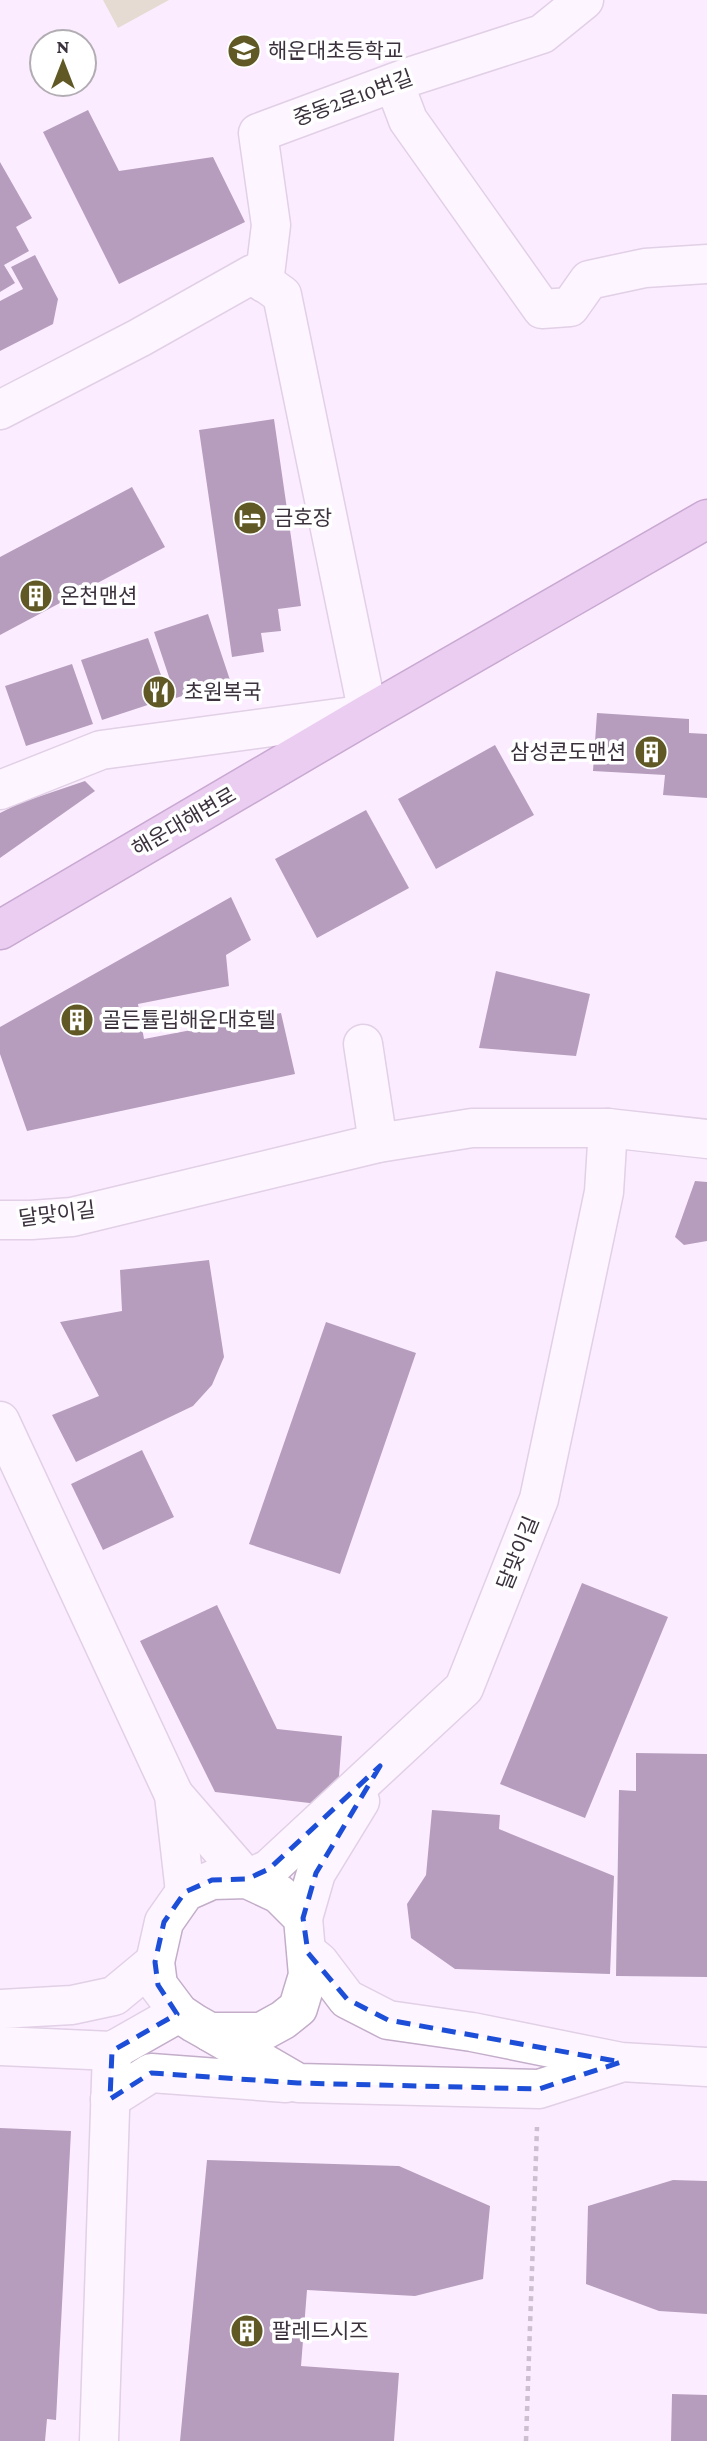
<svg xmlns="http://www.w3.org/2000/svg" width="707" height="2441" font-family="'Crimson Pro','Noto Sans KR',serif">
  <rect width="100%" height="100%" fill="#fbedff"/>
  <polygon fill="#ccc69c" points="103,0 169,0 118,28"/>
  <g fill="#633d6f">
    <polygon points="88,110 119,171 213,157 245,222 119,284 43,132"/>
    <polygon points="0,162 32,218 16,227 29,251 4,265 15,283 0,292"/>
    <polygon points="35,255 58,299 53,324 0,351 0,301 23,289 11,267"/>
    <polygon points="274,419 301,606 278,609 281,631 261,633 264,652 232,657 199,430"/>
    <polygon points="132,487 165,547 0,635 0,557"/>
    <polygon points="208,614 230,680 176,698 154,632"/>
    <polygon points="148,638 169,698 102,720 81,660"/>
    <polygon points="72,664 93,724 26,746 5,686"/>
    <polygon points="597,713 689,719 689,733 707,734 707,798 663,795 665,775 593,771"/>
    <polygon points="495,745 534,815 436,869 398,799"/>
    <polygon points="85,781 95,791 0,858 0,813 20,803"/>
    <polygon points="366,810 409,888 317,938 275,859"/>
    <polygon points="231,897 251,940 226,955 229,986 138,1004 144,1039 281,1013 295,1074 27,1131 0,1054 0,1027"/>
    <polygon points="496,971 590,994 576,1056 479,1048"/>
    <polygon points="695,1181 707,1182 707,1241 684,1245 675,1237"/>
    <polygon points="209,1260 224,1357 212,1385 193,1406 76,1462 52,1415 99,1396 60,1322 122,1311 120,1270"/>
    <polygon points="326,1322 416,1353 340,1574 249,1544"/>
    <polygon points="142,1450 174,1517 103,1550 71,1484"/>
    <polygon points="582,1583 668,1617 585,1818 500,1784"/>
    <polygon points="217,1605 277,1729 342,1736 338,1790 318,1804 215,1792 140,1641"/>
    <polygon points="636,1753 707,1754 707,1977 616,1976 619,1790 636,1791"/>
    <polygon points="432,1810 500,1815 499,1829 614,1876 610,1974 455,1969 411,1938 407,1904 426,1875"/>
    <polygon points="0,2128 71,2131 56,2420 47,2419 45,2441 0,2441"/>
    <polygon points="207,2160 399,2166 490,2206 483,2279 415,2296 307,2290 301,2366 399,2373 394,2441 180,2441"/>
    <polygon points="673,2180 707,2181 707,2314 659,2311 586,2284 588,2206"/>
    <polygon points="672,2394 707,2395 707,2441 671,2441"/>
  </g>
  <g fill="none" stroke-linecap="round" stroke-linejoin="round">
    <defs>
      <g id="minor">
        <polyline points="394,83 408,120 542,309 570,307 589,280 645,268 707,264"/>
        <polyline points="264,283 271,225 258,133 409,77 542,34 584,0"/>
        <polyline points="0,410 139,338 253,274 282,295 368,714 101,750 0,790"/>
        <polyline points="363,1044 378,1143"/>
        <polyline points="0,1220 31,1220 72,1217 378,1143 472,1128 608,1128 707,1139"/>
        <polyline points="0,1421 174,1795 185,1892"/>
        <polyline points="174,1795 247,1879 269,1869 464,1688 539,1499 604,1192 608,1128"/>
        <polygon points="247,1879 279,1894 303,1918 308,1975 298,2008 283,2020 261,2032 210,2032 194,2023 179,2013 158,1985 155,1962 164,1922 185,1892 212,1880"/>
        <polyline points="303,1918 316,1873 360,1801"/>
        <polyline points="308,1953 319,1962 347,1999 388,2020 472,2032 621,2062 707,2067"/>
        <polyline points="0,2009 72,2005 114,1996 155,1962"/>
        <polyline points="210,2032 298,2083 539,2089 617,2064"/>
        <polyline points="0,2046 112,2051 179,2013"/>
        <polyline points="110,2099 151,2073 286,2083"/>
        <polyline points="99,2441 112,2051"/>
      </g>
      <polyline id="major" points="0,930 368,714 707,519"/>
    </defs>
    <use href="#minor" stroke="#c3adc9" stroke-width="41"/>
    <use href="#major" stroke="#8c569a" stroke-width="41"/>
    <polyline stroke="#948897" stroke-width="4.5" stroke-dasharray="5 5" stroke-linecap="butt" points="526,2441 537,2127"/>
    <use href="#minor" stroke="#fff" stroke-width="38"/>
    <use href="#major" stroke="#d4a6e0" stroke-width="38"/>
  </g>
  <path d="M0 0H707V2441H0ZM380,1766L316,1873L303,1918L308,1953L347,1999L388,2020L621,2062L539,2089L298,2083L151,2073L110,2099L112,2051L177,2014L158,1985L155,1962L164,1922L185,1892L212,1880L247,1879L269,1869Z" fill="#fbedff" fill-opacity=".55" fill-rule="evenodd"/>
  <path fill="none" stroke="#1d4ed8" stroke-width="5" stroke-dasharray="14 9" stroke-linejoin="round" d="M380,1766L316,1873L303,1918L308,1953L347,1999L388,2020L621,2062L539,2089L298,2083L151,2073L110,2099L112,2051L177,2014L158,1985L155,1962L164,1922L185,1892L212,1880L247,1879L269,1869Z"/>
  <defs>
    <symbol id="school-disc" viewBox="-11 -11 22 22"><circle r="9.5" fill="#615925" stroke="#fff"/><path d="M0-5L7-2L0 1L-7-2ZM-4 1L0 2.5L4 1V4Q0 6-4 4Z" fill="#fff"/></symbol>
    <symbol id="hotel-disc" viewBox="-11 -11 22 22"><circle r="9.5" fill="#615925" stroke="#fff"/><path d="M-6-4.5h1.5V1H6V5H4.5V3h-9V5H-6ZM-4 0a1.8 1.8 0 1 1 3.6 0ZM.5 0V-2.5h3Q6-2.5 6 0Z" fill="#fff"/></symbol>
    <symbol id="building-disc" viewBox="-11 -11 22 22"><circle r="9.5" fill="#615925" stroke="#fff"/><path d="M-4-6H4V6H1V3H-1V6H-4ZM-2.5-4.3h1.7v1.8h-1.7ZM.8-4.3h1.7v1.8H.8ZM-2.5-1h1.7V.8h-1.7ZM.8-1h1.7V.8H.8Z" fill="#fff"/></symbol>
    <symbol id="restaurant-disc" viewBox="-11 -11 22 22"><circle r="9.5" fill="#615925" stroke="#fff"/><path d="M-5-6h1v4h1v-4h1v4h1v-4h1v5L-1.5 .5V6h-2V.5L-5-1ZM5-6V6H3V1.5H1.5Q1.5-4 5-6Z" fill="#fff"/></symbol>
  </defs>
  <g fill-rule="evenodd">
    <use href="#school-disc" x="225" y="32" width="38" height="38"/>
    <use href="#hotel-disc" x="231" y="499" width="38" height="38"/>
    <use href="#building-disc" x="17" y="577" width="38" height="38"/>
    <use href="#restaurant-disc" x="140" y="673" width="38" height="38"/>
    <use href="#building-disc" x="632" y="733" width="38" height="38"/>
    <use href="#building-disc" x="58" y="1001" width="38" height="38"/>
    <use href="#building-disc" x="228" y="2312" width="38" height="38"/>
  </g>
  <g text-anchor="middle" dominant-baseline="central" stroke-width="7" stroke-linejoin="round" paint-order="stroke">
    <g font-size="21" fill="#3b323e" stroke="#fff" text-anchor="start">
      <text x="268" y="51">해운대초등학교</text>
      <text x="274" y="518">금호장</text>
      <text x="60" y="596">온천맨션</text>
      <text x="184" y="692">초원복국</text>
      <text x="626" y="752" text-anchor="end">삼성콘도맨션</text>
      <text x="102" y="1020">골든튤립해운대호텔</text>
      <text x="272" y="2331">팔레드시즈</text>
    </g>
    <g font-size="21" fill="#3b323e" stroke="#fff">
      <text transform="translate(353 98) rotate(-20)">중동2로10번길</text>
      <text transform="translate(184 822) rotate(-30)">해운대해변로</text>
      <text transform="translate(57 1214) rotate(-7)">달맞이길</text>
      <text transform="translate(518 1553) rotate(-68)">달맞이길</text>
    </g>
  </g>
  <g transform="translate(63 63)"><circle r="33" fill="#ffffff" stroke="#b1adb2" stroke-width="2"/>
  <path d="M0-5L12 26L0 18L-12 26Z" fill="#615925"/>
  <text y="-10" font-size="19" font-weight="bold" text-anchor="middle" fill="#3b323e">N</text>
  </g>
</svg>
